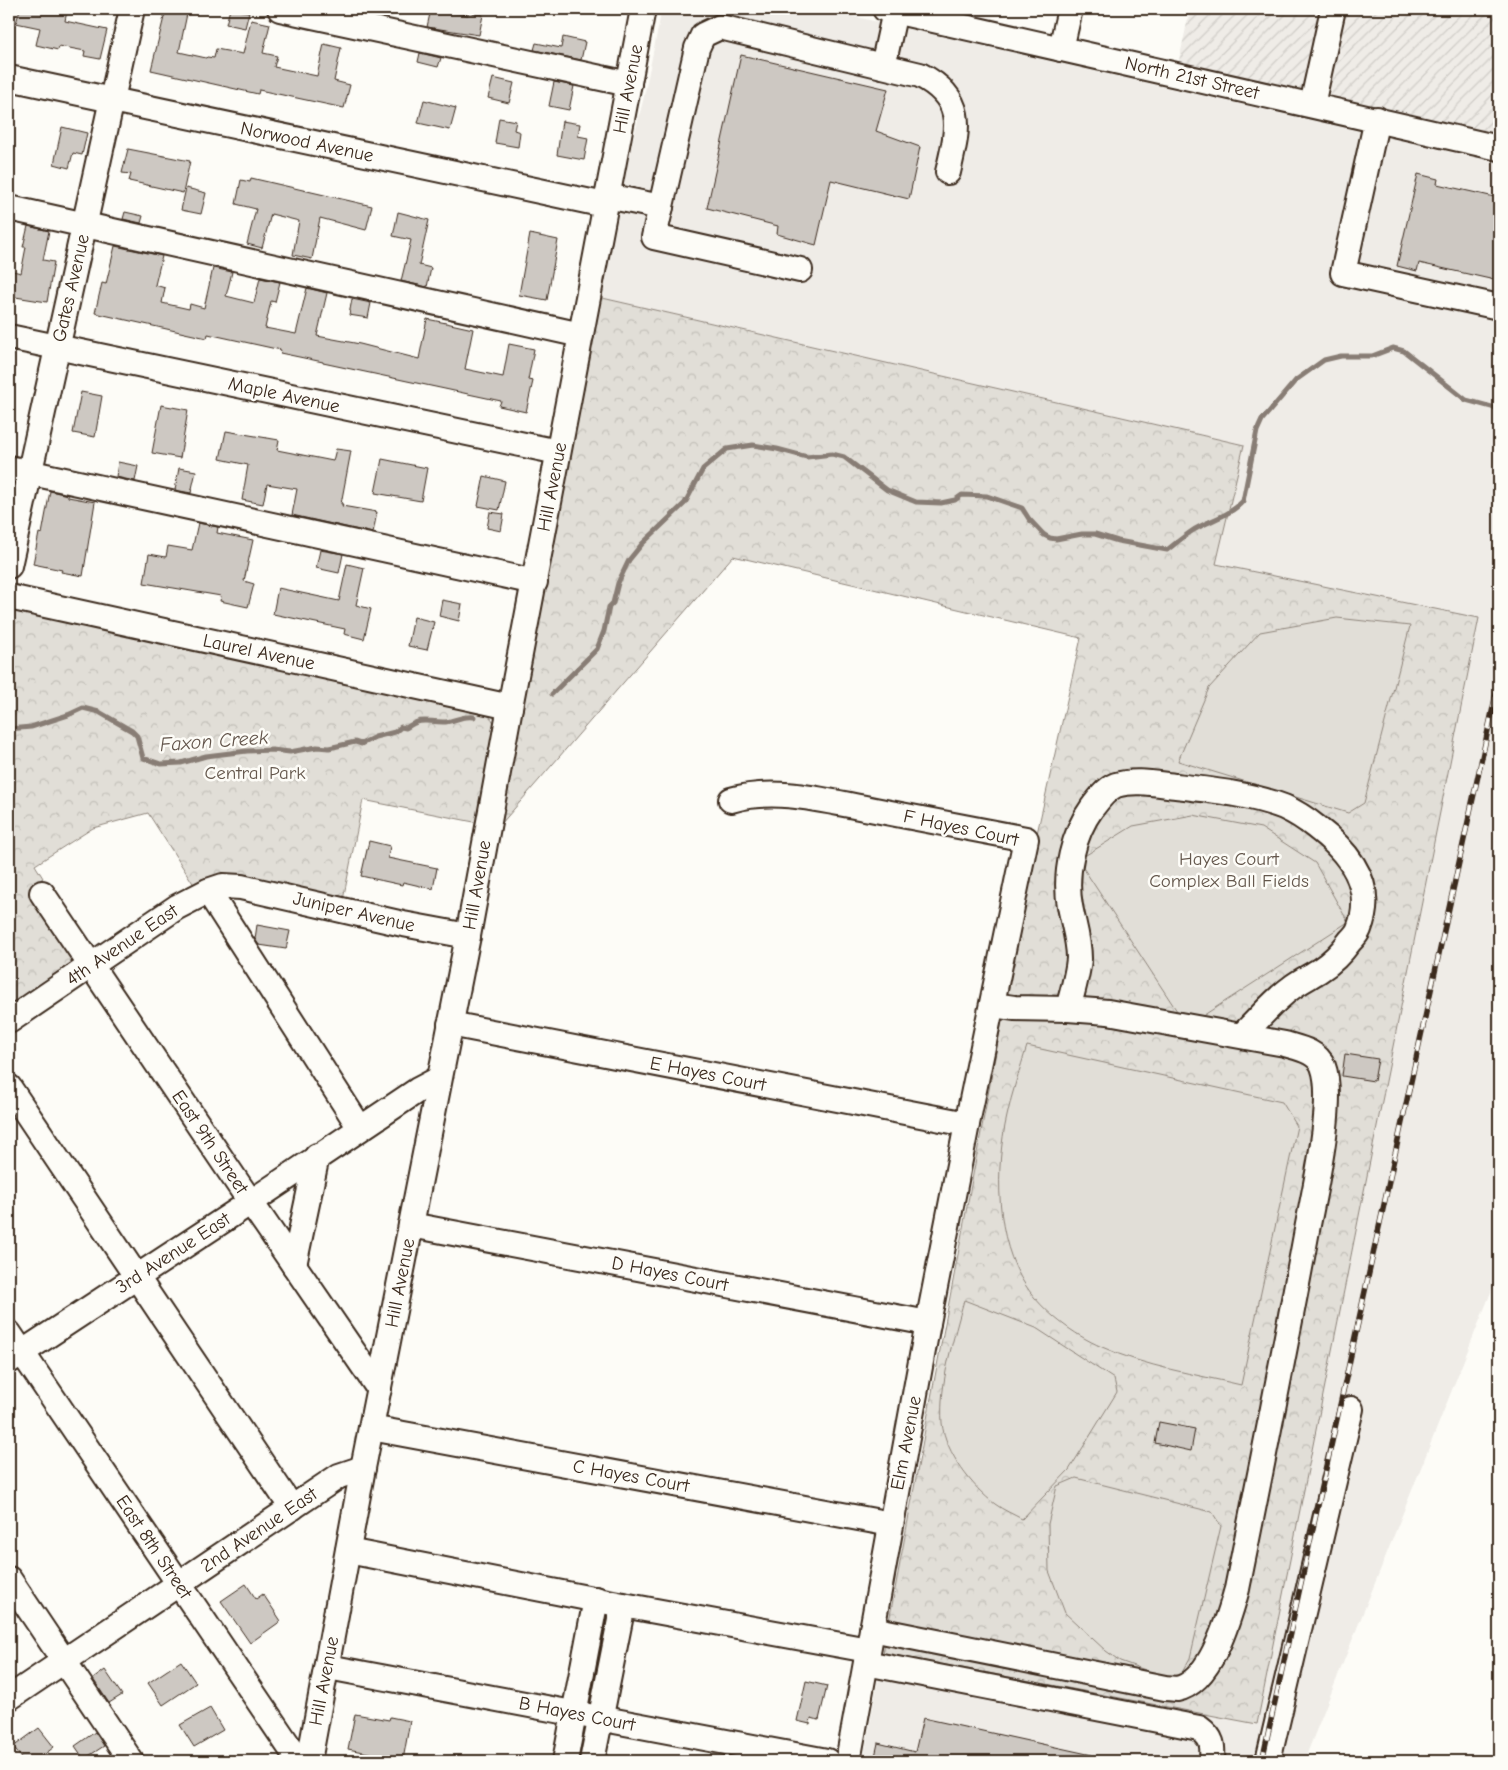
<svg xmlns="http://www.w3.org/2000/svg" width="1508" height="1770" font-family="'Comic Neue',sans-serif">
  <defs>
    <pattern id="industrial-furrows" width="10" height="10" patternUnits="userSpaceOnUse" patternTransform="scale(1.25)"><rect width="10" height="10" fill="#efece7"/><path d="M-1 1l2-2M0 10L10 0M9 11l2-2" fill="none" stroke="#cecbc6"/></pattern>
    <pattern id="park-crowns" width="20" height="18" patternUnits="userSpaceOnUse" patternTransform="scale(1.25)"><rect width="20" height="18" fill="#e1ded7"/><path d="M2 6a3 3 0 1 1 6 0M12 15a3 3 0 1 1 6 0" fill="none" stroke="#c2bfb8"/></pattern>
  </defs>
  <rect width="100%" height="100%" fill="#fdfcf7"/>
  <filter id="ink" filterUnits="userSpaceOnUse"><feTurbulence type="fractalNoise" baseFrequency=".02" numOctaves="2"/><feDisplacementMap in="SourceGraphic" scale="10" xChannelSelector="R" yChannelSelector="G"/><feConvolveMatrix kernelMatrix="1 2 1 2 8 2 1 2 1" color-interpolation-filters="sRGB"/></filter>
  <g filter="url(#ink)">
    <polygon fill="#efece7" points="662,9 821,9 1499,163 1499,1272 1304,1761 863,1761 883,1653 1257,1723 1479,619 1216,564 1244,445 598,297 627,163 643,101"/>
    <polygon fill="url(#industrial-furrows)" points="1190,9 1499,9 1499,137 1178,65"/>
    <g fill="url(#park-crowns)" stroke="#8e847a">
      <polygon points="598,297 1244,445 1216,564 1479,618 1257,1724 883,1653 1038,829 1081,638 733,556 501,824"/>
      <path d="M9,607L479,710C488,715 494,718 495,728L479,823L363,800L342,905L196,888L148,813L93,828L35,865L43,878L29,888L71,951L76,967L9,1013Z"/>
    </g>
    <g fill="#e1ded7" stroke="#8e847a">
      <polygon points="1337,618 1410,626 1364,803 1348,813 1178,761 1209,688 1260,632"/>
      <polygon points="1193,815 1261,828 1315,863 1348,922 1201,1017 1177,1011 1078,860 1133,826"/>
      <path d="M1027,1046L1282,1102L1297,1126L1241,1385C1195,1374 1146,1367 1102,1347C1074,1335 1043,1312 1026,1286C995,1240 995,1168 1007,1116C1012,1092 1020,1069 1027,1046Z"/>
      <path d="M964,1300L1036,1328L1114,1379L1117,1392L1069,1470L1022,1519C1013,1514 1003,1510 995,1504C973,1488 945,1452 942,1423C939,1383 954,1338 964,1300Z"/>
      <polygon points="1076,1478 1212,1512 1221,1526 1190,1658 1179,1678 1165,1677 1120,1661 1106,1651 1065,1613 1049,1571 1048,1524 1057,1486"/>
    </g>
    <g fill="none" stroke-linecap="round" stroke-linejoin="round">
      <g stroke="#887d74" stroke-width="5">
        <path d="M552,694L597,649L604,631L609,607L613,603L618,583L629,560L642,544L685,503L703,469L727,449L753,445L777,449L807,457L832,454L844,457L887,490L916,502L941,503L955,500L962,495L987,496L1022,508L1029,519L1044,535L1050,538L1056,539L1082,534H1095L1118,541L1167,550C1175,544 1183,537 1192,531C1209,520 1230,516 1243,501L1257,431L1262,420L1296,380L1324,360L1341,356H1372L1393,348L1404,351L1466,400L1499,409"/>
        <path d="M9,729L31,727L68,715L83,708L99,712L132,731L137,736L143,758L161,764L181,763L206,756L247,751L272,750L290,752L317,747L329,748L355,742L361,744L375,737L395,732L401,727L406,728C422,717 426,722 443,722C455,722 460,715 474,717"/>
      </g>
    </g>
    <g fill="#cdc8c2" stroke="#3b2a1e">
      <polygon points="20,9 55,9 67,11 65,21 107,30 100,59 84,56 85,51 59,46 58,50 36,45 40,28 16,23"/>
      <polygon points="166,9 188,9 179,52 206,58 207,57 214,58 216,49 243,54 251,20 270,24 263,53 277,56 274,67 317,76 324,44 341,48 334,81 350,85 344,108 259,90 258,94 151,70"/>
      <polygon points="230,9 249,12 245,28 226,24"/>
      <polygon points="431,9 468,15 468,12 483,15 479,35 427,27"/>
      <polygon points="563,37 585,42 581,60 534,50 536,43 561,48"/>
      <polygon points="420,53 441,58 438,67 418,62"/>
      <polygon points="741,55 888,89 876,131 920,147 909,199 831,180 816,245 777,234 778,226 707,208"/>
      <polygon points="493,78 514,83 509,103 488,98"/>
      <polygon points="554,82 574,86 569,110 549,106"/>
      <polygon points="424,100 456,108 450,130 418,123"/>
      <polygon points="499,118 516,121 514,130 520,132 518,147 495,143"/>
      <polygon points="562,121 580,124 578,136 588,138 584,160 557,155"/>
      <polygon points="62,127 87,133 82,155 73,153 69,168 54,164"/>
      <polygon points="128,149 190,161 183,193 129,181 131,174 122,173"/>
      <polygon points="1418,174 1438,179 1437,184 1499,198 1499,281 1419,263 1417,271 1397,266"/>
      <polygon points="251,178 372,206 366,230 320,218 312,259 293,255 299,221 271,214 262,248 247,244 256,209 236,204 241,180 250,182"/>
      <polygon points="186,188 206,193 201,214 181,210"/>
      <polygon points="125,212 143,216 141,223 123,219"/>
      <polygon points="398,212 429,220 419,265 431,268 427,287 401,281 411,240 393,236"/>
      <polygon points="28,226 49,231 43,260 54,262 47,302 9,296 9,270 21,273 26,247 23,247"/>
      <polygon points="530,234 558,240 547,300 519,295"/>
      <polygon points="115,246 162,256 155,285 165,288 162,303 189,309 190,304 204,308 213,268 232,272 226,296 254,303 260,278 280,282 275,302 271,301 265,328 296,334 307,288 327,293 317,336 360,344 419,359 427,319 446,323 473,329 465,369 503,377 509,344 534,349 528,380 533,381 526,412 499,406 501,401 323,363 323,362 280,353 281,350 208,334 207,338 95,313 102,283 106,284"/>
      <polygon points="352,299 371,303 368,318 349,315"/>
      <polygon points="81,392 102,396 95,437 73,433"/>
      <polygon points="161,405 188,410 180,458 152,453"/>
      <polygon points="226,431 279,440 277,450 333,461 336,449 351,451 341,504 343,504 342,506 377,512 373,533 292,515 297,489 267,484 263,504 242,500 248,465 220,459"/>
      <polygon points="382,459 427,468 421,501 375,493"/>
      <polygon points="118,462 138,466 135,481 116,477"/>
      <polygon points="179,468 196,471 191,493 175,490"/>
      <polygon points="484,476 505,481 499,510 478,506"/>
      <polygon points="50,491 68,495 68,497 95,502 83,576 61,572 62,570 33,564 39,533 42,534"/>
      <polygon points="490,512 504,514 501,531 487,528"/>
      <polygon points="198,523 218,527 217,533 253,540 244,581 254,584 248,607 220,601 221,596 144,583 149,554 166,557 168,546 192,550"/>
      <polygon points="320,550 343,554 339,573 316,568"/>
      <polygon points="347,564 364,568 356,605 371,609 364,639 344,634 345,629 273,614 278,588 339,601"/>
      <polygon points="442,600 462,604 459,621 439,616"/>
      <polygon points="414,617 434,622 427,650 408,646"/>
      <polygon points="369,841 390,846 388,858 437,868 433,889 403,882 402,885 361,876"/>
      <polygon points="257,925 290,931 286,949 259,945 255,939"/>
      <polygon points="1345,1054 1378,1059 1374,1081 1342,1076"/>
      <polygon points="1159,1422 1195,1429 1191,1451 1155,1443"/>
      <polygon points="246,1584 256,1599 263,1594 281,1621 250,1643 221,1601"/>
      <polygon points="181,1661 196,1683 163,1705 148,1683"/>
      <polygon points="105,1670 122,1695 109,1703 93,1679"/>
      <polygon points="806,1681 827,1686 819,1720 811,1718 810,1724 797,1721"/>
      <polygon points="210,1708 223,1730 194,1747 180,1725"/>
      <polygon points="355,1714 389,1720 390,1717 410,1721 403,1760 348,1749"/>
      <polygon points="923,1718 1092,1755 1091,1761 874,1761 878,1743 915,1752"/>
      <polygon points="39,1728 54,1747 36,1761 24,1761 13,1747"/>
      <polygon points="95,1732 104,1746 84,1759 75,1746"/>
    </g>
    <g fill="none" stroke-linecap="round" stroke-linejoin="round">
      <defs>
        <g id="minor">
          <polyline points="280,9 629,84"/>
          <polyline points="885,9 1499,148"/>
          <polyline points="1061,49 1070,9"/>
          <polyline points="883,66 895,11"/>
          <polyline points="9,78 605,205"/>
          <polyline points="1312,105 1333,9"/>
          <polyline points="1377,119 1343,273 1499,307"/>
          <polyline points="607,196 661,207"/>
          <polyline points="9,208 581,335"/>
          <path d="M800,270L654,237L697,48L703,35L720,27L920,75C967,99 958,129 948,172"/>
          <polyline points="9,337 558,452"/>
          <polyline points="9,468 535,582"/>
          <polyline points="9,566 132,9"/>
          <polyline points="9,597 510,707"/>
          <path d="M731,800C777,786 829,802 875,810C925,820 976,829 1026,839L967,1124L928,1323L848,1761"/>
          <polyline points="208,891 360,1128"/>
          <polyline points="42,893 239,1185 379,1389"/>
          <path d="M1068,1009C1072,993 1078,974 1079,958C1079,940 1073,923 1070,906C1064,874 1073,834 1092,808C1098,800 1106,789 1116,785C1135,779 1157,784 1176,786C1211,790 1250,794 1284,807C1295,812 1306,819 1316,827C1349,852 1376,886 1359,929C1357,934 1353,938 1350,941C1342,952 1331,963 1320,970C1311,976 1300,981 1291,988C1273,1001 1258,1020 1242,1035"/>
          <polyline points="9,1021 177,907 208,891 223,886 241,887 403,924 468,936"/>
          <polyline points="450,1024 967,1124"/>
          <polyline points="9,1087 292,1508"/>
          <polyline points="411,1225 928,1323"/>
          <polyline points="294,1265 317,1156"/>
          <polyline points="9,1333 299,1761"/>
          <polyline points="9,1361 251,1202 418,1090 439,1079"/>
          <polyline points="371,1428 891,1524"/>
          <polyline points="348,1551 623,1605 868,1650"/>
          <polyline points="9,1579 131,1761"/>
          <path d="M872,1629L1165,1688C1168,1688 1173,1689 1177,1689C1211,1682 1229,1618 1237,1589C1261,1470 1285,1350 1307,1230C1314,1192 1336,1100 1323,1066C1317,1051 1298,1048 1285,1044L1108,1012L1068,1009L1014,1008L993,1005"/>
          <path d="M866,1663L1199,1728C1213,1738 1213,1745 1212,1761"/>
          <polyline points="328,1667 827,1761"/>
          <polyline points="9,1698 339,1476 363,1468"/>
          <polyline points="309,1761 363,1468 468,936 510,707 643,9"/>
          <polyline points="565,1761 596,1599"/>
          <polyline points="592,1761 623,1605"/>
          <polyline points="1268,1761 1351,1409"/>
        </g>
      </defs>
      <use href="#minor" stroke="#3b2a1e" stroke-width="28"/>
      <use href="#minor" stroke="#fdfcf7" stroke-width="24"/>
      <defs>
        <polyline id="rail" points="1262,1761 1499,680"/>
      </defs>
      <use href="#rail" stroke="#3b2a1e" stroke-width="5.5"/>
      <use href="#rail" stroke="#fdfcf7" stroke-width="4" stroke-dasharray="11" stroke-linecap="butt"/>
    </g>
  </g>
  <g text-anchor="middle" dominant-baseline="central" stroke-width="5" stroke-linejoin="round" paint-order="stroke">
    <g font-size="19" fill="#3b2a1e" stroke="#fdfcf7">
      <text transform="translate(1192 78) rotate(13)">North 21st Street</text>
      <text transform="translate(628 89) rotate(-79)">Hill Avenue</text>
      <text transform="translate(307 142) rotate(12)">Norwood Avenue</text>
      <text transform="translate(71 288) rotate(-77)">Gates Avenue</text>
      <text transform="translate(284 395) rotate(12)">Maple Avenue</text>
      <text transform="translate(552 487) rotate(-79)">Hill Avenue</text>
      <text transform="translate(259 652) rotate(12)">Laurel Avenue</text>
      <text transform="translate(961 828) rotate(12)">F Hayes Court</text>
      <text transform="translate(477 885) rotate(-80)">Hill Avenue</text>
      <text transform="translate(354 912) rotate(13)">Juniper Avenue</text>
      <text transform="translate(122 945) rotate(-34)">4th Avenue East</text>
      <text transform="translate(708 1074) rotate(11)">E Hayes Court</text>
      <text transform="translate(210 1142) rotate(56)">East 9th Street</text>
      <text transform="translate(173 1253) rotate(-33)">3rd Avenue East</text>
      <text transform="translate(670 1274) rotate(11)">D Hayes Court</text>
      <text transform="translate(400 1283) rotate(-79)">Hill Avenue</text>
      <text transform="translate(906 1443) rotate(-79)">Elm Avenue</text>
      <text transform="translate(631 1476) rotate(10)">C Hayes Court</text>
      <text transform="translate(259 1530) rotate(-34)">2nd Avenue East</text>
      <text transform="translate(154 1547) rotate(56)">East 8th Street</text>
      <text transform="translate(324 1681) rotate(-79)">Hill Avenue</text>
      <text transform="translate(577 1714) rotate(11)">B Hayes Court</text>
    </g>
    <g font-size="19" fill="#64574c" stroke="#fdfcf7">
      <text x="255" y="773">Central Park</text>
      <text x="1229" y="859">Hayes Court<tspan x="1229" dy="22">Complex Ball Fields</tspan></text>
    </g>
    <g font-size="20" font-style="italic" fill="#615349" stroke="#fdfcf7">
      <text transform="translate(214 741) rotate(-4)">Faxon Creek</text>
    </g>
  </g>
  <rect width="1508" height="1770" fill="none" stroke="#fdfcf7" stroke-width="30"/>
  <rect x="15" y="15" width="1478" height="1740" fill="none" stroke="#3b2a1e" stroke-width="2" filter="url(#ink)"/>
</svg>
